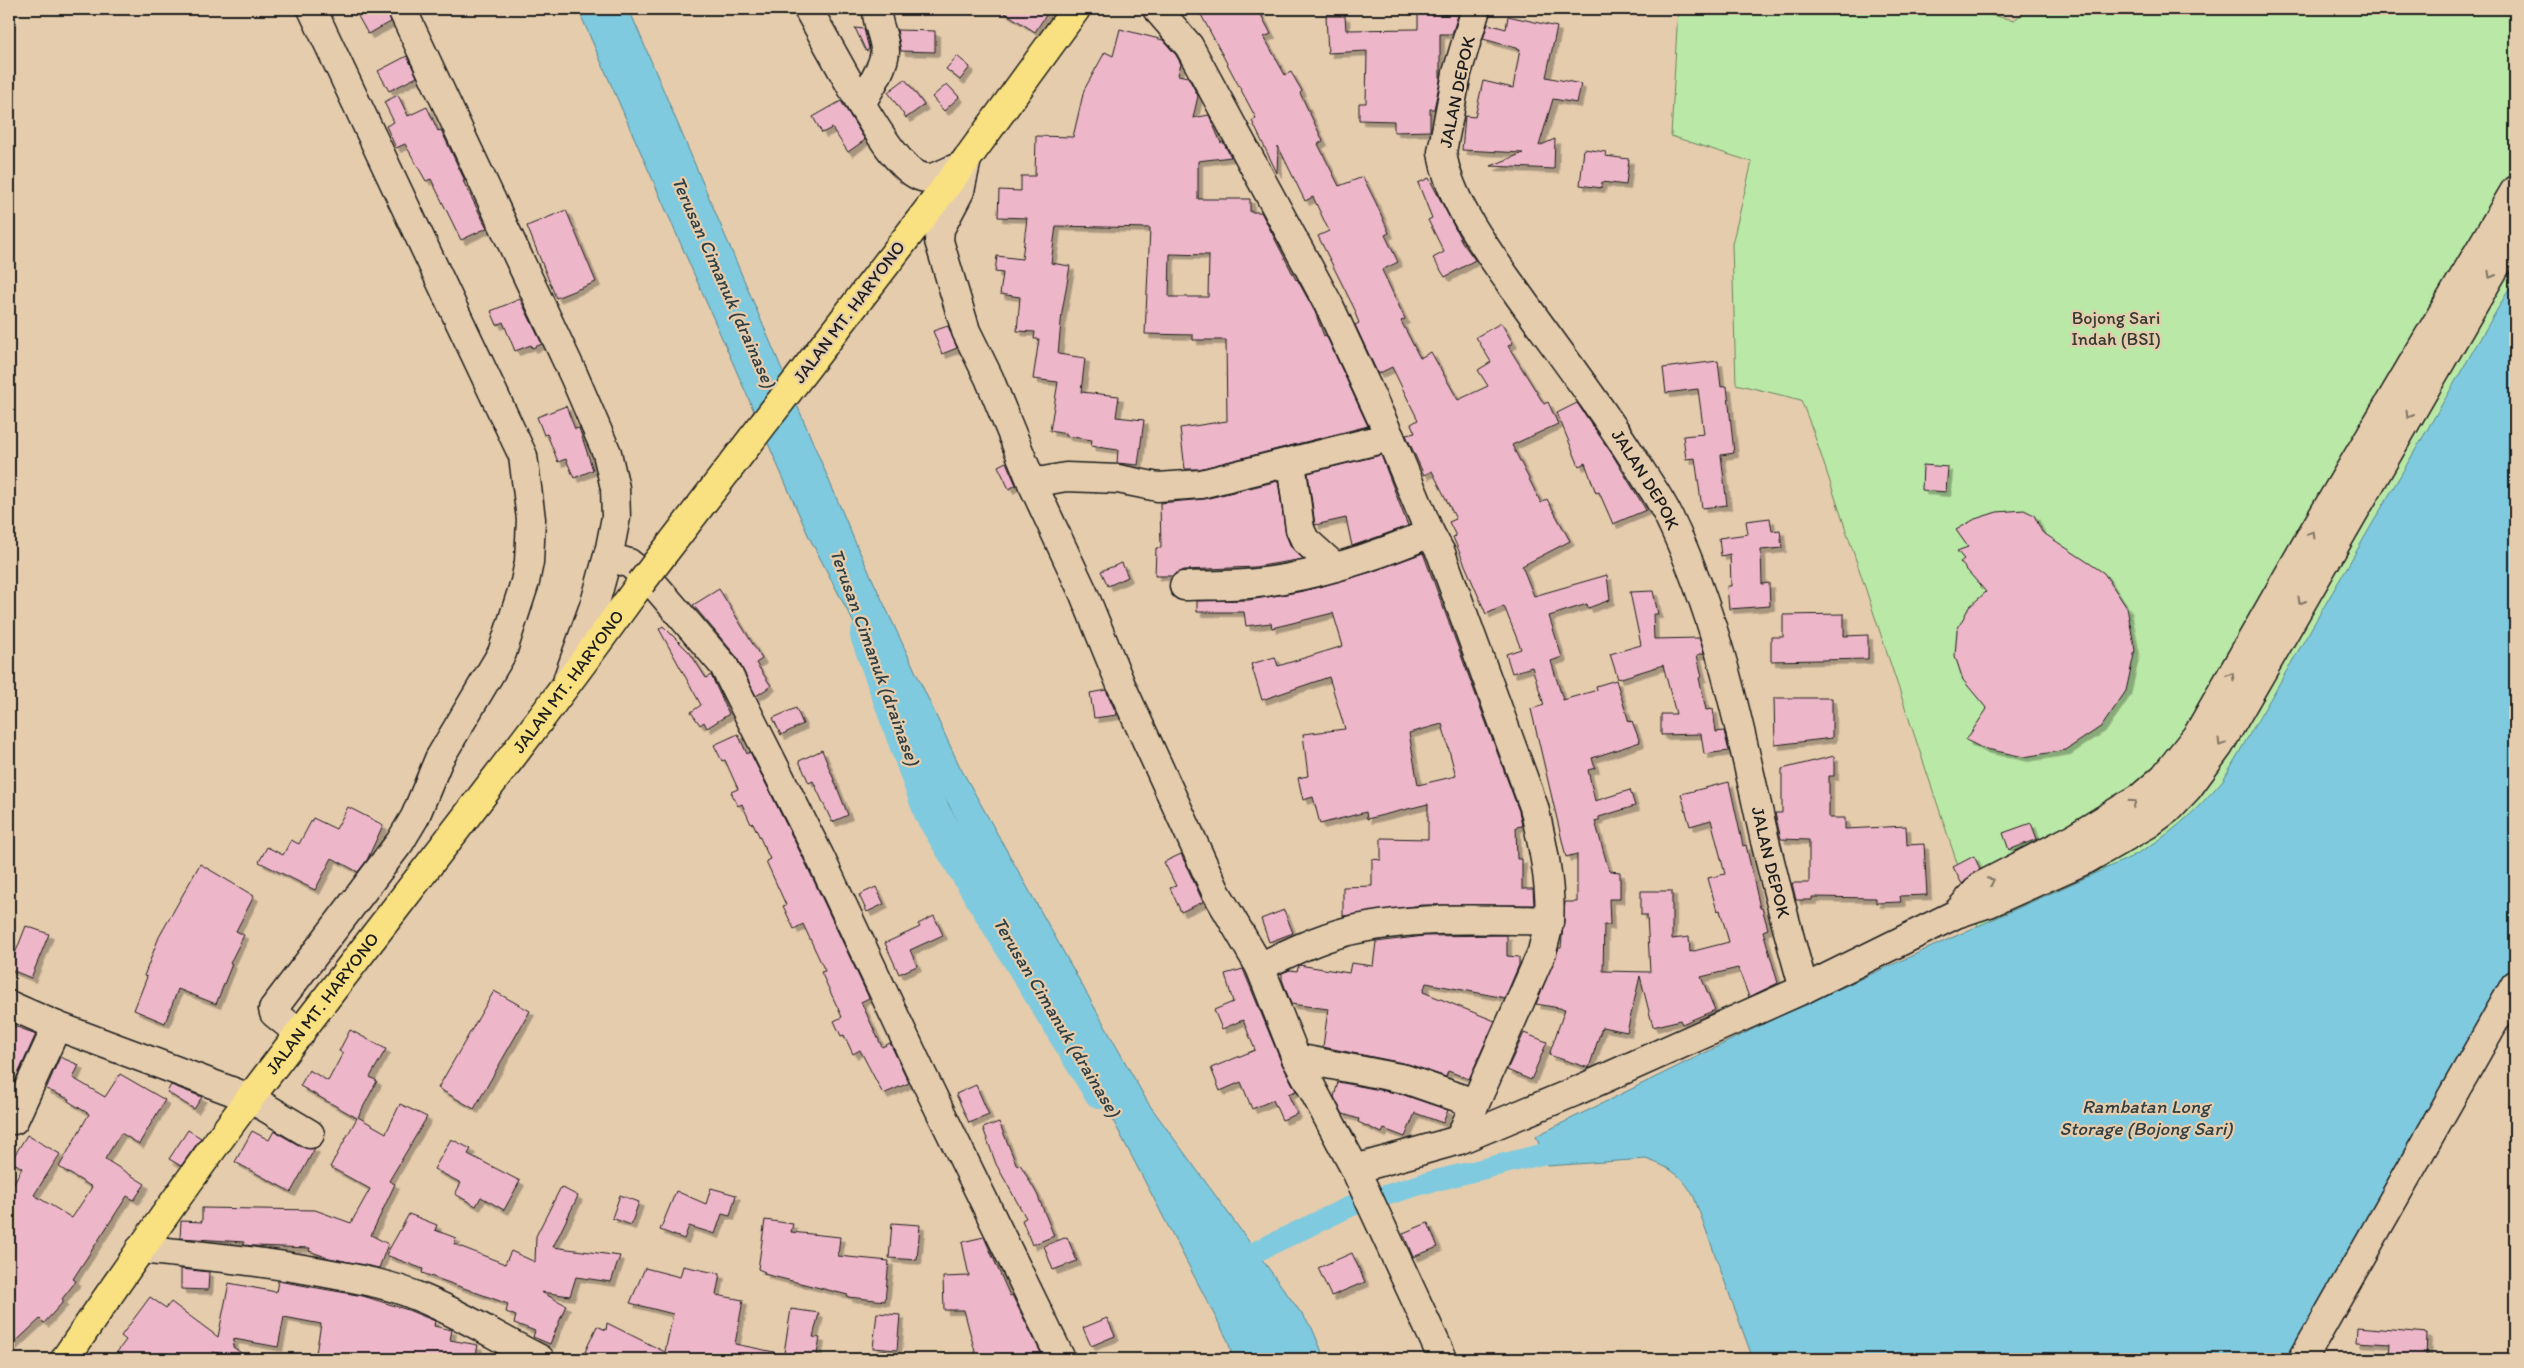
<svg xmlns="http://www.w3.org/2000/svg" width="2524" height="1368" font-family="Itim,sans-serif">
  <defs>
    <filter id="shadow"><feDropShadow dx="4.5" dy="4.5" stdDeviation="0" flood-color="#0004"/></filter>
  </defs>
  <rect width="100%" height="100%" fill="#e5ccad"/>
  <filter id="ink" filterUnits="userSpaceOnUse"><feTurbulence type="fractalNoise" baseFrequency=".02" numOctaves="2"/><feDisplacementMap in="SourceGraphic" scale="10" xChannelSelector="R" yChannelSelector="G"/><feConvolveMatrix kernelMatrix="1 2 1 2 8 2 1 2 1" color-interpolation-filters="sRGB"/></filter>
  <g filter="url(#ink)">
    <polygon fill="#bae8a6" stroke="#6b8261" points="1678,9 1963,9 2014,20 2022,14 2023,9 2515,9 2515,280 2229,780 2192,819 2157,846 1979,929 1813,431 1801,400 1736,384 1732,244 1752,162 1671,136"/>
    <g fill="#7fcade" stroke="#578490">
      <polygon points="578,9 629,9 856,544 960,767 1148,1103 1312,1328 1325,1359 1233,1359 1228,1341 809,537"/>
      <path d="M2515,279V960L2288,1359H1753L1694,1197C1682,1175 1671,1168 1646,1159L1547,1166L1536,1136L1794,1009L2131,857C2168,838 2195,812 2223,780Z"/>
    </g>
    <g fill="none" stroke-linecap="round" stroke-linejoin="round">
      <polyline stroke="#7fcade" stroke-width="21" points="1230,1264 1351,1206 1422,1184 1543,1154"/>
      <polyline stroke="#7fcade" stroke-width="36" points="868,635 932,813 1101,1091"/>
    </g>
    <g fill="#eeb6c9" stroke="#1c1c1c" fill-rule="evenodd" filter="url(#shadow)">
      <polygon points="354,9 387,9 391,22 368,34"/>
      <polygon points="999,9 1050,9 1035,32"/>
      <polygon points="1198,9 1258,9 1271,34 1264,37 1285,75 1291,72 1302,91 1300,93 1323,141 1318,144 1339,186 1363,177 1376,203 1389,233 1385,235 1398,262 1382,270 1405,319 1401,321 1420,358 1431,352 1458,400 1488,386 1478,370 1491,362 1476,337 1501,323 1513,343 1508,346 1544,404 1548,402 1558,424 1512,445 1541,503 1547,499 1570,541 1522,566 1534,596 1607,575 1610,600 1588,608 1587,604 1549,616 1562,657 1551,661 1563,700 1597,690 1596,686 1616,680 1629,722 1632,721 1640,742 1592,758 1595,768 1588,770 1595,801 1630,790 1635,806 1599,817 1599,820 1595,821 1609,871 1620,872 1620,899 1609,899 1610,925 1604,925 1603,971 1650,972 1647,915 1641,915 1641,891 1672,891 1672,939 1689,937 1690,952 1729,942 1720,910 1717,911 1708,878 1725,874 1711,820 1690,826 1681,794 1729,782 1743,846 1746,845 1760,908 1762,908 1768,929 1763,931 1778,983 1749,997 1738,968 1701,977 1715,1010 1682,1024 1680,1020 1653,1027 1640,976 1627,1032 1602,1027 1589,1068 1549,1055 1565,1009 1536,1004 1559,948 1561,948 1565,902 1577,902 1577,854 1566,857 1531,709 1544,705 1532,667 1512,673 1506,654 1521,649 1504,606 1486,614 1453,537 1456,536 1449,522 1456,519 1432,471 1424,475 1406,435 1415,433 1411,424 1418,420 1392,367 1378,374 1355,325 1359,323 1355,313 1356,312 1318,236 1329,231 1313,197 1305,201 1278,146 1277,173 1252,121 1256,118"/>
      <polygon points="1418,13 1458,15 1452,34 1440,34 1440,81 1434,109 1430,109 1430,131 1394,132 1394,121 1359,120 1359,103 1366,103 1367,51 1328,53 1326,16 1345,16 1346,30 1418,29"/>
      <polygon points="1508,16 1557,27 1546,77 1581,84 1577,103 1553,99 1539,146 1555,139 1554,169 1491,166 1523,153 1462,150 1465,116 1475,117 1483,81 1513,88 1520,49 1483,39 1488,24 1506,29"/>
      <polygon points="855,28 864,29 869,49 866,51"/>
      <path d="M1120,29L1163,40L1176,55L1181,64L1178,75L1188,77L1198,96L1193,118L1209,115L1221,143L1223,142L1231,157L1198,161V199H1250V212H1261L1296,280L1297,279L1315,312L1324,336L1326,335L1368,426L1199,469H1185L1180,428L1227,421L1226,340H1193V335L1145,334L1150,228L1056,226L1051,263L1070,266L1062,312L1058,354L1085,358L1081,392L1119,396L1116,417L1144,420L1138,465L1117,463L1118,450L1091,446L1092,440L1066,436V434L1050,431L1058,382L1033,379L1039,339H1034L1035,332L1017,331L1020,297L1000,294L1003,273L995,272L997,256L1022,259L1027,218L998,217L999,190L1021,191V176H1035L1036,136L1073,137L1084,90L1105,52L1113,56ZM1170,254L1209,255L1208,297H1169Z"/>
      <polygon points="897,30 935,31 935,52 901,51"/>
      <polygon points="407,56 417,77 389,91 378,71"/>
      <polygon points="957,56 970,67 960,80 946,69"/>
      <polygon points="905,79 924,105 906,118 888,92"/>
      <polygon points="947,84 959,97 944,111 932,97"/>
      <polygon points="398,95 408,116 427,107 438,131 441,130 465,181 463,181 487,228 461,240 431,179 426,181 405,144 396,148 386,126 394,122 384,102"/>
      <polygon points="841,101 865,140 848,152 832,128 822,133 813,117"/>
      <polygon points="1584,149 1606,152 1605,156 1629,159 1626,185 1602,182 1601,188 1580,185"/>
      <polygon points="1429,178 1462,242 1475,260 1445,277 1433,258 1444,252 1428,220 1432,218 1418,183"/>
      <polygon points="566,210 596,282 556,298 527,226"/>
      <polygon points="520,299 542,344 532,348 531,345 515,351 503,322 497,325 491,311"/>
      <polygon points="948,326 957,348 942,354 933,331"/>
      <polygon points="1718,361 1721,387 1727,386 1734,453 1721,455 1727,505 1702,508 1695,458 1686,459 1683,436 1704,434 1698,389 1666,393 1663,368"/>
      <polygon points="1577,403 1612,454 1646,510 1613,524 1599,492 1596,493 1585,463 1579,466 1557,413"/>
      <polygon points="566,406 575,429 579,428 593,470 574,478 566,459 558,462 547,434 544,435 537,417"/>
      <polygon points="1381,455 1408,526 1352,546 1346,518 1315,525 1308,473"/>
      <polygon points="1006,462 1016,485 1009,489 998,466"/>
      <polygon points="1923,465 1948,467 1946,492 1922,490"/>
      <polygon points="1278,481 1286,535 1291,547 1303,559 1255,567 1184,570 1172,576 1155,576 1156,548 1161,548 1160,503 1205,499"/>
      <polygon points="2024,510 2034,515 2042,532 2104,573 2127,608 2135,650 2126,691 2102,726 2066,750 2024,757 1982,748 1966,740 1987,709 1963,680 1955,656 1957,630 1969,607 1986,592 1960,562 1964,559 1957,551 1968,547 1956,530 1975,519 1997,512"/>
      <polygon points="1770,518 1772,531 1780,530 1782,548 1761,550 1762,584 1769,583 1770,606 1729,609 1727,586 1731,586 1730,554 1721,556 1719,538 1748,534 1746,521"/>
      <path d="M1423,553L1519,811L1522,826L1516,827L1517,859H1522V889H1533L1534,905H1422L1343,916V887L1372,886V859L1381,860V838L1428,839V804L1367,819L1366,812L1320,824L1313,797L1303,800L1298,778L1308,776L1303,734L1345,729L1329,677L1262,700L1251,664L1275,657L1278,666L1343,646L1333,613L1272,628L1271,623L1246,626L1244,612H1197V601L1249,600L1304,591L1371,572ZM1442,724L1456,776L1418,785L1409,733Z"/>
      <polygon points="1122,563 1128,577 1108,586 1101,571"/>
      <polygon points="719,589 762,659 756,663 771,686 756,696 736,656 693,605"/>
      <polygon points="1653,591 1658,614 1653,614 1654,639 1699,638 1704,653 1697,655 1702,677 1699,678 1706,710 1713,709 1716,732 1724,731 1729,751 1704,754 1701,734 1661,735 1661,714 1676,714 1663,665 1618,679 1610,654 1641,645 1630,592"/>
      <polygon points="1844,614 1844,636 1868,635 1868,659 1771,661 1771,637 1783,637 1783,615"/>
      <polygon points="663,626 690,653 706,678 711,675 729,714 707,728 704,722 700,725 691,712 701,705 659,629"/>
      <polygon points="1106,690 1117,715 1094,718 1090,693"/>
      <polygon points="1774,698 1832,698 1832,738 1775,745"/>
      <polygon points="796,708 803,724 781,735 773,718"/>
      <polygon points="738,734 747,754 750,752 806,864 869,998 861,1002 882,1047 890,1043 909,1083 883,1094 860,1050 853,1054 844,1035 841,1036 834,1021 842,1017 821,972 825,971 803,924 794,929 783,906 786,905 766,861 770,859 753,823 751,824 742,804 738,806 731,792 738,789 725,760 722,761 714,745"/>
      <polygon points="822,750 848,815 832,822 813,781 809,783 799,761"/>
      <polygon points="1834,756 1834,776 1829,776 1829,818 1845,818 1845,829 1906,826 1907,845 1924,844 1927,895 1900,896 1901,902 1876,903 1876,898 1812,897 1812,900 1796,900 1792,883 1809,883 1809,840 1781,839 1775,813 1782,813 1782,769"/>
      <polygon points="348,807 383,825 367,860 358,872 332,858 315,890 259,862 267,847 283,855 291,840 299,844 313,818 336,829"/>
      <polygon points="2031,823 2037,839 2009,850 2003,833"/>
      <polygon points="1181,854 1203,902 1181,912 1170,888 1176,886 1164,862"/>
      <polygon points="1974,856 1980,869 1962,884 1953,867"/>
      <polygon points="200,864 254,896 236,931 244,935 230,963 232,964 216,1004 178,989 165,1023 134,1010 147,977 144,976 159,937"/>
      <polygon points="876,887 884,904 867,912 859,895"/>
      <polygon points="1284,910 1293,933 1269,942 1261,919"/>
      <polygon points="934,916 943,935 910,950 917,966 899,974 885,943 920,927 918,924"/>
      <polygon points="26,926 49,934 31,978 9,969"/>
      <polygon points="1507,935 1507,956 1519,957 1519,965 1505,998 1426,983 1423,992 1495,1021 1469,1079 1448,1071 1446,1077 1408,1064 1323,1047 1328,1009 1291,1004 1282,979 1282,973 1290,970 1297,971 1299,965 1349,973 1351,963 1373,966 1376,942 1424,936"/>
      <polygon points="1243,969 1282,1064 1296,1091 1288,1094 1297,1114 1282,1120 1273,1100 1252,1109 1241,1082 1220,1091 1211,1068 1255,1050 1243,1020 1222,1029 1214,1010 1233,1002 1225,974"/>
      <polygon points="494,991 530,1011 474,1109 438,1088"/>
      <polygon points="9,1024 36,1034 9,1094 9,1072 15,1056 9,1053"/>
      <polygon points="350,1030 386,1049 370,1077 377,1081 358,1117 386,1133 400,1104 427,1117 389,1181 395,1184 371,1235 388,1244 379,1268 329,1258 309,1251 310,1248 255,1246 244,1245 244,1242 180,1238 181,1221 202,1222 202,1208 315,1210 351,1223 370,1189 330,1167 357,1118 300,1086 309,1070 328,1081 343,1053 339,1051"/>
      <polygon points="1524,1033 1547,1042 1531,1080 1507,1070"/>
      <polygon points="60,1057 79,1065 73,1078 105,1097 120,1074 165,1100 139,1144 121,1133 105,1159 145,1184 134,1200 127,1196 73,1279 76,1281 62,1299 64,1301 44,1323 40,1319 9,1348 9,1192 22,1168 11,1161 27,1135 60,1154 34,1195 72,1218 92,1187 59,1167 89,1114 68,1101 69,1099 46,1089"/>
      <polygon points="1338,1082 1401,1094 1448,1110 1443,1123 1415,1113 1405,1137 1384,1129 1382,1133 1358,1122 1359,1119 1343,1114 1334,1097"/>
      <polygon points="171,1085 202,1097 194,1109 167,1092"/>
      <polygon points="976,1085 989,1115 969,1123 956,1094"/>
      <polygon points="999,1122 1017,1166 1020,1164 1037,1194 1054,1236 1032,1245 1022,1220 1026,1218 996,1164 983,1128"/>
      <polygon points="188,1130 201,1138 181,1166 169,1159"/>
      <polygon points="252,1131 269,1140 274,1131 302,1147 315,1148 291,1192 235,1162"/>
      <polygon points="451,1139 471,1149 468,1154 520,1181 504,1210 481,1197 476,1206 455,1194 461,1183 434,1169"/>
      <polygon points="561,1187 578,1196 553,1247 620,1256 611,1282 576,1277 570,1296 541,1292 566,1305 550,1344 533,1337 535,1331 514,1323 516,1316 506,1312 508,1304 422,1273 423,1269 386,1255 409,1214 437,1225 435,1230 456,1238 454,1244 505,1264 511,1251 535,1262 536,1236"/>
      <polygon points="711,1188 736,1195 730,1216 722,1214 715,1234 689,1226 684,1239 660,1230 676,1191 706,1204"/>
      <polygon points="620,1195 639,1202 631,1225 612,1218"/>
      <polygon points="765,1220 793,1224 791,1232 840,1237 838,1256 889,1261 885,1301 848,1297 848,1295 764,1274 765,1272 758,1269"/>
      <polygon points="892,1223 920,1225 917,1260 889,1258"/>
      <polygon points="1428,1223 1438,1247 1413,1257 1403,1233"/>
      <polygon points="984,1237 1010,1296 1012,1295 1044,1359 977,1359 964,1310 944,1310 943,1277 969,1276 962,1242"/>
      <polygon points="1067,1237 1077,1261 1053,1270 1044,1246"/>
      <polygon points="1352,1253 1365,1282 1331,1296 1318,1268"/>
      <polygon points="683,1266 720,1274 716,1295 743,1300 735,1344 774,1352 774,1359 600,1359 585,1352 597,1326 606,1330 607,1323 665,1352 673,1314 630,1303 645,1268 680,1277"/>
      <polygon points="181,1269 209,1272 208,1290 181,1289"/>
      <polygon points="278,1281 363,1296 408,1310 435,1321 434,1326 452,1330 450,1340 478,1345 475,1359 315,1359 321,1324 284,1317 278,1347 234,1339 233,1347 248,1358 213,1352 213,1359 112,1359 126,1340 121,1336 150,1297 166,1308 171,1302 218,1337 229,1283 276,1292"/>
      <polygon points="791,1309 819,1313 813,1337 820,1338 816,1359 783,1359"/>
      <polygon points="877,1313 900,1315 897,1350 873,1348"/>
      <polygon points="1107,1318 1115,1336 1091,1346 1083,1328"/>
      <polygon points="2358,1327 2427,1333 2426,1359 2389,1359 2390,1344 2357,1342"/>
    </g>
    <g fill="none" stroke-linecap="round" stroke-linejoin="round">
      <defs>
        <g id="minor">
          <polyline points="402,9 574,376 607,453 615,488 616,517 610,548 595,603 568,678"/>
          <polyline points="808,9 861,104"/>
          <path d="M877,9C876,24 885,36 885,51C884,68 869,89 861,104C874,124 901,175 926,178C935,179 950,170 959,167"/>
          <path d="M1157,9L1189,46L1329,305L1390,437L1430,533L1441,553L1534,807C1542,842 1552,885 1549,921C1548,931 1544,942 1542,952L1459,1140"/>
          <path id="s1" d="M1476,9L1457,73L1442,152C1448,197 1484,246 1510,283C1553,345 1601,405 1640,469C1650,485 1661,500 1669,517C1719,620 1740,730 1765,841C1777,890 1790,940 1804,989"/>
          <polyline points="967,159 960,191 940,229 939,241 966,331 989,378 1032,483 1083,592 1121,685 1216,892 1260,967 1296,1058 1355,1169"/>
          <polyline points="1291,462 1300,529 1305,540 1335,567"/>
          <polyline points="1032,483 1066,477 1118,479 1158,487 1201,484 1390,437"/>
          <polyline points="608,557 629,563 652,582 724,666 820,857 920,1070 1061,1359"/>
          <path d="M1184,586C1208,585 1233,586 1257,583C1316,576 1375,557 1430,533"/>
          <polyline points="1957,913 1981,886 2074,838 2141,797 2164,777 2198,734 2308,541 2515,190"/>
          <path d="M1260,967C1288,953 1317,939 1348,931C1413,916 1483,919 1549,921"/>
          <polyline points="9,1005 57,1026 250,1098 310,1134"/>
          <polyline points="300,1034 274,1013 273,1009 400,842 415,817 439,759 502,653 525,582 529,562 531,519 523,456 312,9"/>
          <polyline points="1296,1058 1405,1079 1474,1103"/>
          <polyline points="14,1120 57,1026"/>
          <path d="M140,1249C206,1256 272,1262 337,1275C363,1280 390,1285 414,1295C458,1312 498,1338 540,1359"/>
          <polyline points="1443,1359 1355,1169 1459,1140 1574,1092 1804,989 1956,914 1989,903 2085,860 2148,824 2168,809 2188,788 2219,746 2515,233"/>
          <polyline points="2303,1359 2515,985"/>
        </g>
        <g id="major">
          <polyline points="824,345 967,159 1076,9"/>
          <path id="s2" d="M65,1359C125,1271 186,1183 250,1098C380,926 515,758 641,583"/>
        </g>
      </defs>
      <use href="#minor" stroke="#1c1c1c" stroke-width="31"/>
      <use href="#major" stroke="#1c1c1c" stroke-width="31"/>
      <use href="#minor" stroke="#e5ccad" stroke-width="28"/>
      <use href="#major" stroke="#f9e181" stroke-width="28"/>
      <defs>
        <polyline id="major-bridge" points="641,583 824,345"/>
      </defs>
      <use href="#major-bridge" stroke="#1c1c1c" stroke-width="31" stroke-linecap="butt"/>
      <use href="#major-bridge" stroke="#f9e181" stroke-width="28"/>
    </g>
    <defs><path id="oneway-chevron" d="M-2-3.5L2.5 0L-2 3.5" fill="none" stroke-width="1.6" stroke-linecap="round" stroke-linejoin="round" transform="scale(1.25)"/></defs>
    <g stroke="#807464">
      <use href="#oneway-chevron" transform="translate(2491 275) rotate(120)"/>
      <use href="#oneway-chevron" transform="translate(2409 415) rotate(120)"/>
      <use href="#oneway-chevron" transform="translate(2312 534) rotate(-59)"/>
      <use href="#oneway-chevron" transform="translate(2301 601) rotate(120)"/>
      <use href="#oneway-chevron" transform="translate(2231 676) rotate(-60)"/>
      <use href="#oneway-chevron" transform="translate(2221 743) rotate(121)"/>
      <use href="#oneway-chevron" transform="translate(2133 803) rotate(-33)"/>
      <use href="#oneway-chevron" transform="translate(1991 881) rotate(-27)"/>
    </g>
  </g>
  <g text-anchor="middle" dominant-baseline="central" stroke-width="4.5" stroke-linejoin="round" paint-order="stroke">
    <g font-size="18" fill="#1c1c1c" stroke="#e5ccad">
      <text transform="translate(1457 92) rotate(-78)">JALAN DEPOK</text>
      <text transform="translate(849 312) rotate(-53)">JALAN MT. HARYONO</text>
      <text stroke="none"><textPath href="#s1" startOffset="535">JALAN DEPOK</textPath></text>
      <text stroke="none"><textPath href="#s2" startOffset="844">JALAN MT. HARYONO</textPath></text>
      <text stroke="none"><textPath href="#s1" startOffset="940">JALAN DEPOK</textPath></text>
      <text stroke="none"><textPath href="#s2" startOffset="439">JALAN MT. HARYONO</textPath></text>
    </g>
    <g font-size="18" fill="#343b31" stroke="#e5ccad">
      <text x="2116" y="318">Bojong Sari<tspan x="2116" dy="21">Indah (BSI)</tspan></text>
    </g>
    <g font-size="19" font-style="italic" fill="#303f43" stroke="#e5ccad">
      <text transform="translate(724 282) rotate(66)">Terusan Cimanuk (drainase)</text>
      <text transform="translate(875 657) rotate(70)">Terusan Cimanuk (drainase)</text>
      <text transform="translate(1057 1017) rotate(59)">Terusan Cimanuk (drainase)</text>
      <text x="2146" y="1106">Rambatan Long<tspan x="2146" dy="22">Storage (Bojong Sari)</tspan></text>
    </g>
  </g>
  <rect width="2524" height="1368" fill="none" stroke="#e5ccad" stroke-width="30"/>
  <rect x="15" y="15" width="2494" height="1338" fill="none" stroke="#1c1c1c" stroke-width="2" filter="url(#ink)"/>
</svg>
